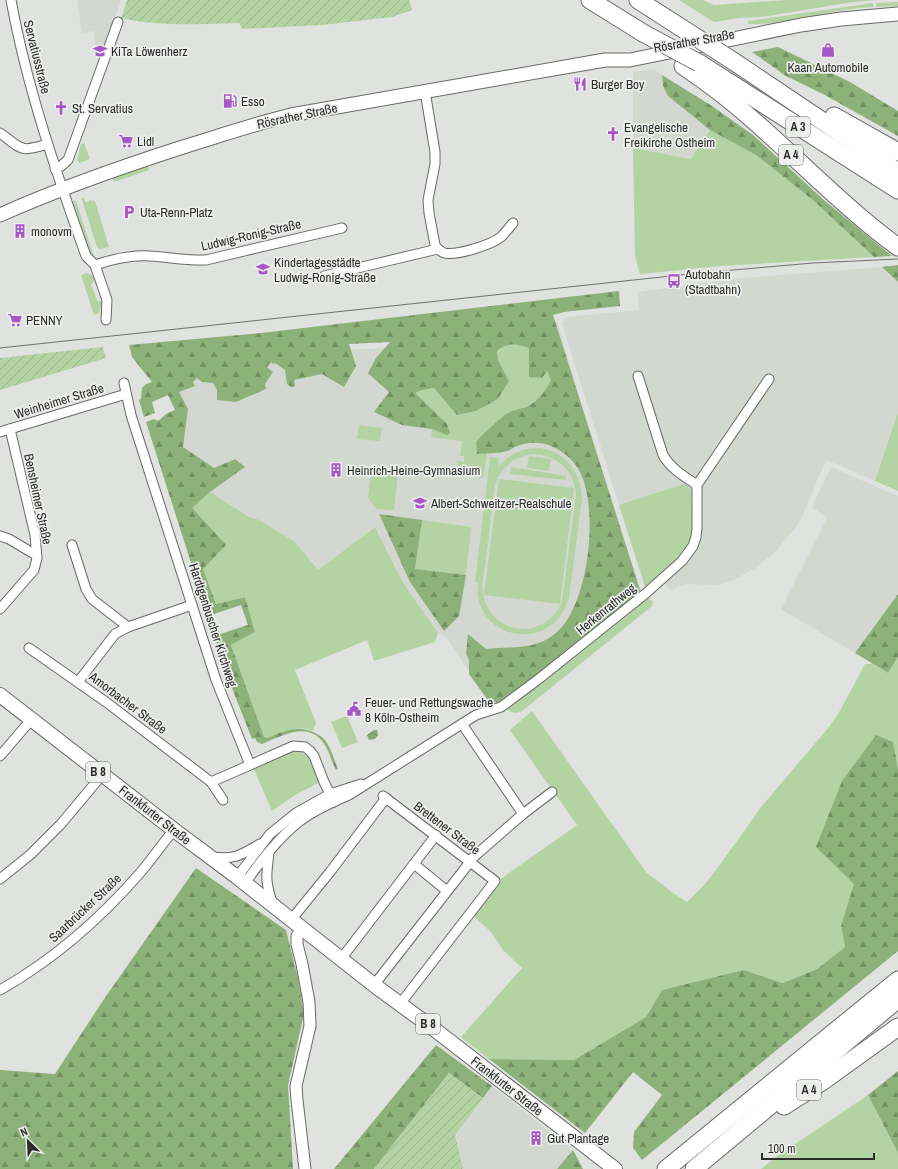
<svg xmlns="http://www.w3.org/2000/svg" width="898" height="1169" font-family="'Archivo Narrow',sans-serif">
  <defs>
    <pattern id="forest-firs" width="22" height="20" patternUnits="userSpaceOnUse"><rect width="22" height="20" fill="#8db279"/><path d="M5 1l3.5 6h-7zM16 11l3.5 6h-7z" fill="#739163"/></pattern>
    <pattern id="garden-furrows" width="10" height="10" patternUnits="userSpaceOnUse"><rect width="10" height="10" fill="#b3d3a3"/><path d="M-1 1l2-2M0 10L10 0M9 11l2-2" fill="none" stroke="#9ab58c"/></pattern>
    <pattern id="water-waves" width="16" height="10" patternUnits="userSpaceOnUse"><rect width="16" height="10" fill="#86ab72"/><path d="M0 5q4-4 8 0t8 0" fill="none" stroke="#6e8b5e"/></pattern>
  </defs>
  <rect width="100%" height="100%" fill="#e0e2df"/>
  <g fill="#d2d8cf">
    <polygon points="77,0 121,0 98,69 94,31 82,33"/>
    <polygon points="654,69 662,75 663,86 668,96 710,130 691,159 633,148 633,72"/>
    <polygon points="882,267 898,282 898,412 875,481 826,460 801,519 795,528 775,552 757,567 734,580 718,585 686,584 678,586 671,591 665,584 645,587 562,324 566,317 639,310 638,292 730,279"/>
    <polygon points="557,321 584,413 639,586 493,701 488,700 447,638 438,633 402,581 375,527 318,570 294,541 257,519 251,518 210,492 244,468 234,459 214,468 183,447 175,410 168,395 171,369 276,354 399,347 492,337"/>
    <polygon points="831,467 898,496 898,594 855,653 781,609 827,518 812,507"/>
    <polygon points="492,1086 573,1150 557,1169 463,1169 455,1135"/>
  </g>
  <g fill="#b3d3a3" fill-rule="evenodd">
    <polygon points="679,0 703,0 714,5 786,0 877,0 853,2 762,17 739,18 714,22"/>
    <polygon points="898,2 898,6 876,7 876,3"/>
    <path d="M873,3V7C831,8 790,26 748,24V21Z"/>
    <polygon points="710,130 756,155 814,201 874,257 721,266 640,274 635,256 633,148 691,159"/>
    <polygon points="84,143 90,159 79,163 77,159 81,144"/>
    <polygon points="147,162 149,170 114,182 113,179"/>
    <polygon points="84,197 85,202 89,202 89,200 95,201 109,247 100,249 97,247 82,200 81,199"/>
    <polygon points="73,201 76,201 94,257 91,254 88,249 72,202"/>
    <polygon points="87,273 92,275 96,279 91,285 98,302 103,299 99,313 94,315 81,275"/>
    <path d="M503,345C511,345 522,343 529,348C536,353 548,372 551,380L547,388L539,398L527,406L508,413L477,454L487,453L484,476L481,478L464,476L456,461L464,462V456H460L462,441L431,437L432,429L447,434L450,433L447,424L414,393L422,390L434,388L457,415L476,411L498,399L509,381L498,360L497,351Z"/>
    <polygon points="898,412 898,491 875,481"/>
    <polygon points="359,425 382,428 380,441 357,439"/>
    <path d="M540,448C566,452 581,472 582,498L569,598C553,655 472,641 478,583L475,582L490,457L499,458L498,467C509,454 522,448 540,448ZM531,454C556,454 575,470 576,495L562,602C555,617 543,627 527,629C505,630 487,616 483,594C481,583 485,569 486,558C489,533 492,509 495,485C501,467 513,458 531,454Z"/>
    <polygon points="529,456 551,459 549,471 527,468"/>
    <polygon points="511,467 566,476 566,480 510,474"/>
    <polygon points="382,468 398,473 394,510 377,509 372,504 368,497 371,472 381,473"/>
    <polygon points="499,479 574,488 560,604 484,595"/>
    <path d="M684,484C689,486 690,488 691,493C691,506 694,528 691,540C686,558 662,575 649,587L645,586L619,505Z"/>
    <path d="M210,492L251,518L257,519L294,541L318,570L375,527L402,581L438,633L435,642L374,661L367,640L295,670L316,723L313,731C298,724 282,732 268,738L264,737L231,645L255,632L245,597L216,604L203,569L192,508Z"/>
    <polygon points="422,520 471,527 466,575 415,569"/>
    <polygon points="647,598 650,599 653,602 652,606 521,712 514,713 506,709"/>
    <polygon points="898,657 898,769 896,759 841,926 845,947 817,969 783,983 743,970 662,990 646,1017 574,1060 489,1059 461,1037 522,968 504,951 490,931 471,914 499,880 577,825 510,730 532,711 646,872 673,893 687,902 706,883 721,863 762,806 829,727 841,709 865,664 872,664 888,673"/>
    <polygon points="347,716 358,742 342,748 331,722"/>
    <path d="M294,750C312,754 313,766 320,782L295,795L272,811L253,767Z"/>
    <polygon points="868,1095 898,1153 898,1169 761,1169 780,1154"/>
  </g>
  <g fill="url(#forest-firs)">
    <polygon points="778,47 850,82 898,111 898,136 823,94 786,76 752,52"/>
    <polygon points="662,75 712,106 753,135 825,201 892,256 874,257 814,201 756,155 710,130 668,96 663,86"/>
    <polygon points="898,265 898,282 882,267"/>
    <path d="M619,291L620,306L564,312L553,315L641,593L535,677L497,703L487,699L469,674V660L466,654L468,634L486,649C512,646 537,651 558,631C589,602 599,509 580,472C574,460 563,451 551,446C540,441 526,442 515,447C513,448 510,450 507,451C498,454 487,453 477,454L476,442C483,434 500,418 508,413C513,410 520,409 526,407C537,402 546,391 551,380L547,371L542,378L529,377V348C517,344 507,342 497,351L498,360L509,381L498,399L476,411L457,415L434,388L422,390L415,393L447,424L450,433L447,435L432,429L402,425L374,412L389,392L368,373L376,358L390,342L349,344L356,366L344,387L322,374L294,380L295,386L291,387L287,384L285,370L275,363L273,364L271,362L267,367L273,372L265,384L266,389L236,402L217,400V390L213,383L202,382L197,378L193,382L195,386L179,392L188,409L183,447L214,468L235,459L245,467L210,492L192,508L226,545L203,569L216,604L245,597L255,632L231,645L264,737L268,738C283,731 299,724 315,733C320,735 324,738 327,743C332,751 334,760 338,769L336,770C332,763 330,754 326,747C311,719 283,735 262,744L257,742L255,738L252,739L230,683L211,626L217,625L220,634L248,625L241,605L208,616L146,422L154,419L158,421L166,414L175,410L168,395L152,402L155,413L144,417L139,400L141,399L142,388L146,384L152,382L132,357L129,345L261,333Z"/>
    <polygon points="379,514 422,520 415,569 466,575 459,616 444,631 410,582"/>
    <polygon points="898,594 898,657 888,673 855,653"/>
    <polygon points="876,735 893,742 898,769 898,951 642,1160 633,1148 634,1132 662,1095 633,1072 585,1133 489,1059 574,1060 646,1017 662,990 743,970 783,983 817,969 845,947 841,926 854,884 816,847 842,781"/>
    <polygon points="196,868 286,930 298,978 304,1014 288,1085 293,1169 0,1169 0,1070 55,1074 104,999"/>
    <polygon points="436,1045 492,1086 483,1098 449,1073 374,1169 334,1169"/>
    <polygon points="898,1071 898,1153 868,1095"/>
    <polygon points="573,1150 583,1169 557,1169"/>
  </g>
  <g fill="url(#garden-furrows)">
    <path d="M127,0H409L412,10L392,17L322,25L242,29L239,23C200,24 160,27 121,18Z"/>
    <polygon points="103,347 106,358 0,390 0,358"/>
    <polygon points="449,1073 483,1098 455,1135 463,1169 374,1169"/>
  </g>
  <polygon fill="url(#water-waves)" points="374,730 377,730 378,735 375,739 369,740 367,735"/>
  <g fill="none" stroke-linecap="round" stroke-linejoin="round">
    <defs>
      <g id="minor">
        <path d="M11,0C27,88 56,172 86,256L95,265L107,300L106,320"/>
        <path d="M425,91L435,152V164L428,200L429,213L435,245C437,249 440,251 444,253C456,256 491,245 501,237C505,233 509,228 513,223"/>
        <path d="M0,133C22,149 20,153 47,144"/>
        <polyline points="55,169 61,166 68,160 118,22"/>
        <path d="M95,265C113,259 132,255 150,256C169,257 187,261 206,260L342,228"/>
        <polyline points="324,276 438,249"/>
        <path d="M638,376L663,455C671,469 684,476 697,485"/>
        <polyline points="124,383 131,415 216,680 250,765 293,746 305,747 310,751 314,756 324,782 334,802"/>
        <polyline points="0,432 126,394"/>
        <polyline points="0,536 9,539 36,555"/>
        <polyline points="72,545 86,589 92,599 128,627"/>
        <polyline points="0,609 34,570 37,558 35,535 10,429"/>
        <polyline points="29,648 106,702 211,782 250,765"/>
        <polyline points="78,682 115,634 128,627 192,605"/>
        <polyline points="462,724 523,814"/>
        <polyline points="0,756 31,720"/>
        <polyline points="211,782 223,800"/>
        <polyline points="383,796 495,881 400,1004"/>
        <path d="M269,853C266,876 265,882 273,905"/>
        <path d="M212,857C235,860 241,855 260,844"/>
        <polyline points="469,861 523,814 552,792"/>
        <polyline points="414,864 447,891"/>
        <polyline points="237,877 270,834 296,813 330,794 361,784"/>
        <polyline points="0,879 31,854 61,824 102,775"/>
        <path d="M245,883C261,861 278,838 300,821C314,810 333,802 349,795L476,715L501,707L540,678L645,594L682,561L693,546L696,537L697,528V485L769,379"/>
        <polyline points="291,920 330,872 386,798"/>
        <polyline points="341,959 436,835"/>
        <polyline points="374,985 470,862"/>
        <path d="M0,990C53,960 100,919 140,873C152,859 162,844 174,830"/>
      </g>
      <polyline id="tertiary" points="302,929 297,936 297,944 302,964 309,1002 310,1026 296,1086 297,1100 305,1169"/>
      <path id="secondary" d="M0,215C60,188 121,167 183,147C219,136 254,124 291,115L605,60H630L801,25L841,19L898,14"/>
      <polyline id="primary" points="0,695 174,830 237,877 374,985 434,1029 615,1169"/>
      <g id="motorway">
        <polyline points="590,0 643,33"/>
        <polyline points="638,0 680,27"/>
        <polyline points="733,61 898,172"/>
        <polyline points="699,63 898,190"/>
        <path d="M683,66C708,83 731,100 753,120C802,163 846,209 898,247"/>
        <polyline points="834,116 898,152"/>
        <polyline points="784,1106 823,1081 898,1027"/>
        <polyline points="666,1169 898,980"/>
        <polyline points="694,1169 898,999"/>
      </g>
    </defs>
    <use href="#minor" stroke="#686a67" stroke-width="11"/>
    <use href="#tertiary" stroke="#686a67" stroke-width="13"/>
    <use href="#secondary" stroke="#686a67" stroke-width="15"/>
    <use href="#primary" stroke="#686a67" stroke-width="16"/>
    <use href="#motorway" stroke="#686a67" stroke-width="19"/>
    <use href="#minor" stroke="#fff" stroke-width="9"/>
    <use href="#tertiary" stroke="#fff" stroke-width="11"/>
    <use href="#secondary" stroke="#fff" stroke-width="13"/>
    <use href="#primary" stroke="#fff" stroke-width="14"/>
    <use href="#motorway" stroke="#fff" stroke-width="17"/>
    <polyline stroke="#717271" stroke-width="1" points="0,348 699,273 813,263 898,259"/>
    <defs>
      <g id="motorway-bridge">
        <polyline points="680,27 733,61"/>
        <polyline points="643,33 699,63"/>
      </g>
    </defs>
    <use href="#motorway-bridge" stroke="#686a67" stroke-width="19" stroke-linecap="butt"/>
    <use href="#motorway-bridge" stroke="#fff" stroke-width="17"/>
  </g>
  <defs>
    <symbol id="shop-bare" viewBox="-9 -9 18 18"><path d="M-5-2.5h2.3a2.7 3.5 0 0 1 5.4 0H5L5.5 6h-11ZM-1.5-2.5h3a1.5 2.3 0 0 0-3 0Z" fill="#a656c6" stroke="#edefec" stroke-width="2.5" paint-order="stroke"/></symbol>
    <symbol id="school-bare" viewBox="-9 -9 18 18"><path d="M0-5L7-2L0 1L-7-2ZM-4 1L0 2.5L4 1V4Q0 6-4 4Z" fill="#a656c6" stroke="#edefec" stroke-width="2.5" paint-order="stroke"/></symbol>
    <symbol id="restaurant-bare" viewBox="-9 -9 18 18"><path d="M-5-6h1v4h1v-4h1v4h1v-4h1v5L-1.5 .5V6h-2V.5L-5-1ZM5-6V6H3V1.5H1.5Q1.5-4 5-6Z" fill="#a656c6" stroke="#edefec" stroke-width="2.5" paint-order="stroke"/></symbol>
    <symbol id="fuel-bare" viewBox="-9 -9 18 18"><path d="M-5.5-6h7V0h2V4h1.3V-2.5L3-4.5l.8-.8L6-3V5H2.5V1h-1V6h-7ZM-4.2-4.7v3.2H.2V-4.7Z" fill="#a656c6" stroke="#edefec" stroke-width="2.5" paint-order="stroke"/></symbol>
    <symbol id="church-bare" viewBox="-9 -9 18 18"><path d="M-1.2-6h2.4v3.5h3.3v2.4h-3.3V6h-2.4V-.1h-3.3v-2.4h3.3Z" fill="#a656c6" stroke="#edefec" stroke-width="2.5" paint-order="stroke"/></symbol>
    <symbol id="supermarket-bare" viewBox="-9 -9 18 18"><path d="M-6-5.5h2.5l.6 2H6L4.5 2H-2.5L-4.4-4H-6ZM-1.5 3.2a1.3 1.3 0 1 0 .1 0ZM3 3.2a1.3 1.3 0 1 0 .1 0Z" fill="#a656c6" stroke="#edefec" stroke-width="2.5" paint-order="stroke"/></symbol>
    <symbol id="parking-bare" viewBox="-9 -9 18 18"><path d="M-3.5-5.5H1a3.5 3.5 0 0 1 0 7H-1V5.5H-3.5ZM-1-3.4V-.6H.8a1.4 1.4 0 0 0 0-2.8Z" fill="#a656c6" stroke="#edefec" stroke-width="2.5" paint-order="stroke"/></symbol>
    <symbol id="building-bare" viewBox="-9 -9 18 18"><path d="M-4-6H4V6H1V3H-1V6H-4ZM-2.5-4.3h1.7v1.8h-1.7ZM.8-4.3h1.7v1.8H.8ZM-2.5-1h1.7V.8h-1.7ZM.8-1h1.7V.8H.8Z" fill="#a656c6" stroke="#edefec" stroke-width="2.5" paint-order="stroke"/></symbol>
    <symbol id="bus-bare" viewBox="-9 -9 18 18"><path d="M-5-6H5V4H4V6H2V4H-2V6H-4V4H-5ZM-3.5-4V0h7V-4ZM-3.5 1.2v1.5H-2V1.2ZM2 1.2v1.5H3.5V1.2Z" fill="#a656c6" stroke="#edefec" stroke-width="2.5" paint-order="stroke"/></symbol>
    <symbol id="civic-bare" viewBox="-9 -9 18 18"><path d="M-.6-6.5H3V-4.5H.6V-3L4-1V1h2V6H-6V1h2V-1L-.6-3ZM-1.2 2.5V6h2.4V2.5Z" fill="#a656c6" stroke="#edefec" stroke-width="2.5" paint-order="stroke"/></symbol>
  </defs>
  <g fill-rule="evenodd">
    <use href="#shop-bare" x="818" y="40" width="20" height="20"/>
    <use href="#school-bare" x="90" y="41" width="20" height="20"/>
    <use href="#restaurant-bare" x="570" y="74" width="20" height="20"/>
    <use href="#fuel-bare" x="220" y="91" width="20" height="20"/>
    <use href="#church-bare" x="51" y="98" width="20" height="20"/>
    <use href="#church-bare" x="603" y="124" width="20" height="20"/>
    <use href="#supermarket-bare" x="116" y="131" width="20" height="20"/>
    <use href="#parking-bare" x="119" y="202" width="20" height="20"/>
    <use href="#building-bare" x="10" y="221" width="20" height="20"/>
    <use href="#school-bare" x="253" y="259" width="20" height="20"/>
    <use href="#bus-bare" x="664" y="271" width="20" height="20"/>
    <use href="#supermarket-bare" x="5" y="310" width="20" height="20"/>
    <use href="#building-bare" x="326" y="460" width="20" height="20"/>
    <use href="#school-bare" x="410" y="493" width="20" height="20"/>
    <use href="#civic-bare" x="344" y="699" width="20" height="20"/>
    <use href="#building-bare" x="526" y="1128" width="20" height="20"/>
  </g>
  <g text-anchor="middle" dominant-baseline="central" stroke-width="3.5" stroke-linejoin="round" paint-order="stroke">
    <g fill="#edefec" stroke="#656665" stroke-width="1">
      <rect x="786" y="117" width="24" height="20" rx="3"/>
      <rect x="779" y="145" width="24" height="20" rx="3"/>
      <rect x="86" y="762" width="24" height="20" rx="3"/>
      <rect x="416" y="1014" width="24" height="20" rx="3"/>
      <rect x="797" y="1080" width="24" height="20" rx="3"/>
    </g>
    <g font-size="12" font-weight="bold" fill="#2b2c2b">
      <text x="798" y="127">A 3</text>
      <text x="791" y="155">A 4</text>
      <text x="98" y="772">B 8</text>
      <text x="428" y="1024">B 8</text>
      <text x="809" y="1090">A 4</text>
    </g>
    <g font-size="13" fill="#2b2c2b" stroke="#edefec">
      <text transform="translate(694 41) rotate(-10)">Rösrather Straße</text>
      <text transform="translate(37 57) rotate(76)">Servatiusstraße</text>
      <text transform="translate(297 116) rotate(-12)">Rösrather Straße</text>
      <text transform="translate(251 235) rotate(-13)">Ludwig-Ronig-Straße</text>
      <text transform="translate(59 401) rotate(-17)">Weinheimer Straße</text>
      <text transform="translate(38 499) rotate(78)">Bensheimer Straße</text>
      <text transform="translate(606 609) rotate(-39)">Herkenrathweg</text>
      <text transform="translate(213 625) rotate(72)">Hardtgenbuscher Kirchweg</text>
      <text transform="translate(128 703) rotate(37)">Amorbacher Straße</text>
      <text transform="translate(155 815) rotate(38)">Frankfurter Straße</text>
      <text transform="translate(447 828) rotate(37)">Brettener Straße</text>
      <text transform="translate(85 908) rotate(-43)">Saarbrücker Straße</text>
      <text transform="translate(507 1086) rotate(38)">Frankfurter Straße</text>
    </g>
    <g font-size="13" fill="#2b2c2b" stroke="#edefec" text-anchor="start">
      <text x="111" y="51">KiTa Löwenherz</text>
      <text x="828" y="67" text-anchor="middle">Kaan Automobile</text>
      <text x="591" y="84">Burger Boy</text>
      <text x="241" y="101">Esso</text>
      <text x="72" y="108">St. Servatius</text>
      <text x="624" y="127">Evangelische<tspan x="624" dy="15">Freikirche Ostheim</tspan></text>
      <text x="137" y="141">Lidl</text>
      <text x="140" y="212">Uta-Renn-Platz</text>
      <text x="31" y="231">monovm</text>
      <text x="274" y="262">Kindertagesstädte<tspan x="274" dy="15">Ludwig-Ronig-Straße</tspan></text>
      <text x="685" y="274">Autobahn<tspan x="685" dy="15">(Stadtbahn)</tspan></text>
      <text x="26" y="320">PENNY</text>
      <text x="347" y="470">Heinrich-Heine-Gymnasium</text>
      <text x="431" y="503">Albert-Schweitzer-Realschule</text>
      <text x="365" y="702">Feuer- und Rettungswache<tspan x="365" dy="15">8 Köln-Ostheim</tspan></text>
      <text x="547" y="1138">Gut Plantage</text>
    </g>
  </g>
  <g transform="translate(28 1141) rotate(336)" stroke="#edefec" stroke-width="3" paint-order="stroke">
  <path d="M0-3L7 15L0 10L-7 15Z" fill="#2b2c2b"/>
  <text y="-6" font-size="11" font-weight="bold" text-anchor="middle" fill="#2b2c2b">N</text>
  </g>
  <path d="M762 1153v6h112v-6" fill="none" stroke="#2b2c2b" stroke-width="2"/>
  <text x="768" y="1153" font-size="12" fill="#2b2c2b" stroke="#edefec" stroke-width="3" paint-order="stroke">100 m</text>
</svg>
